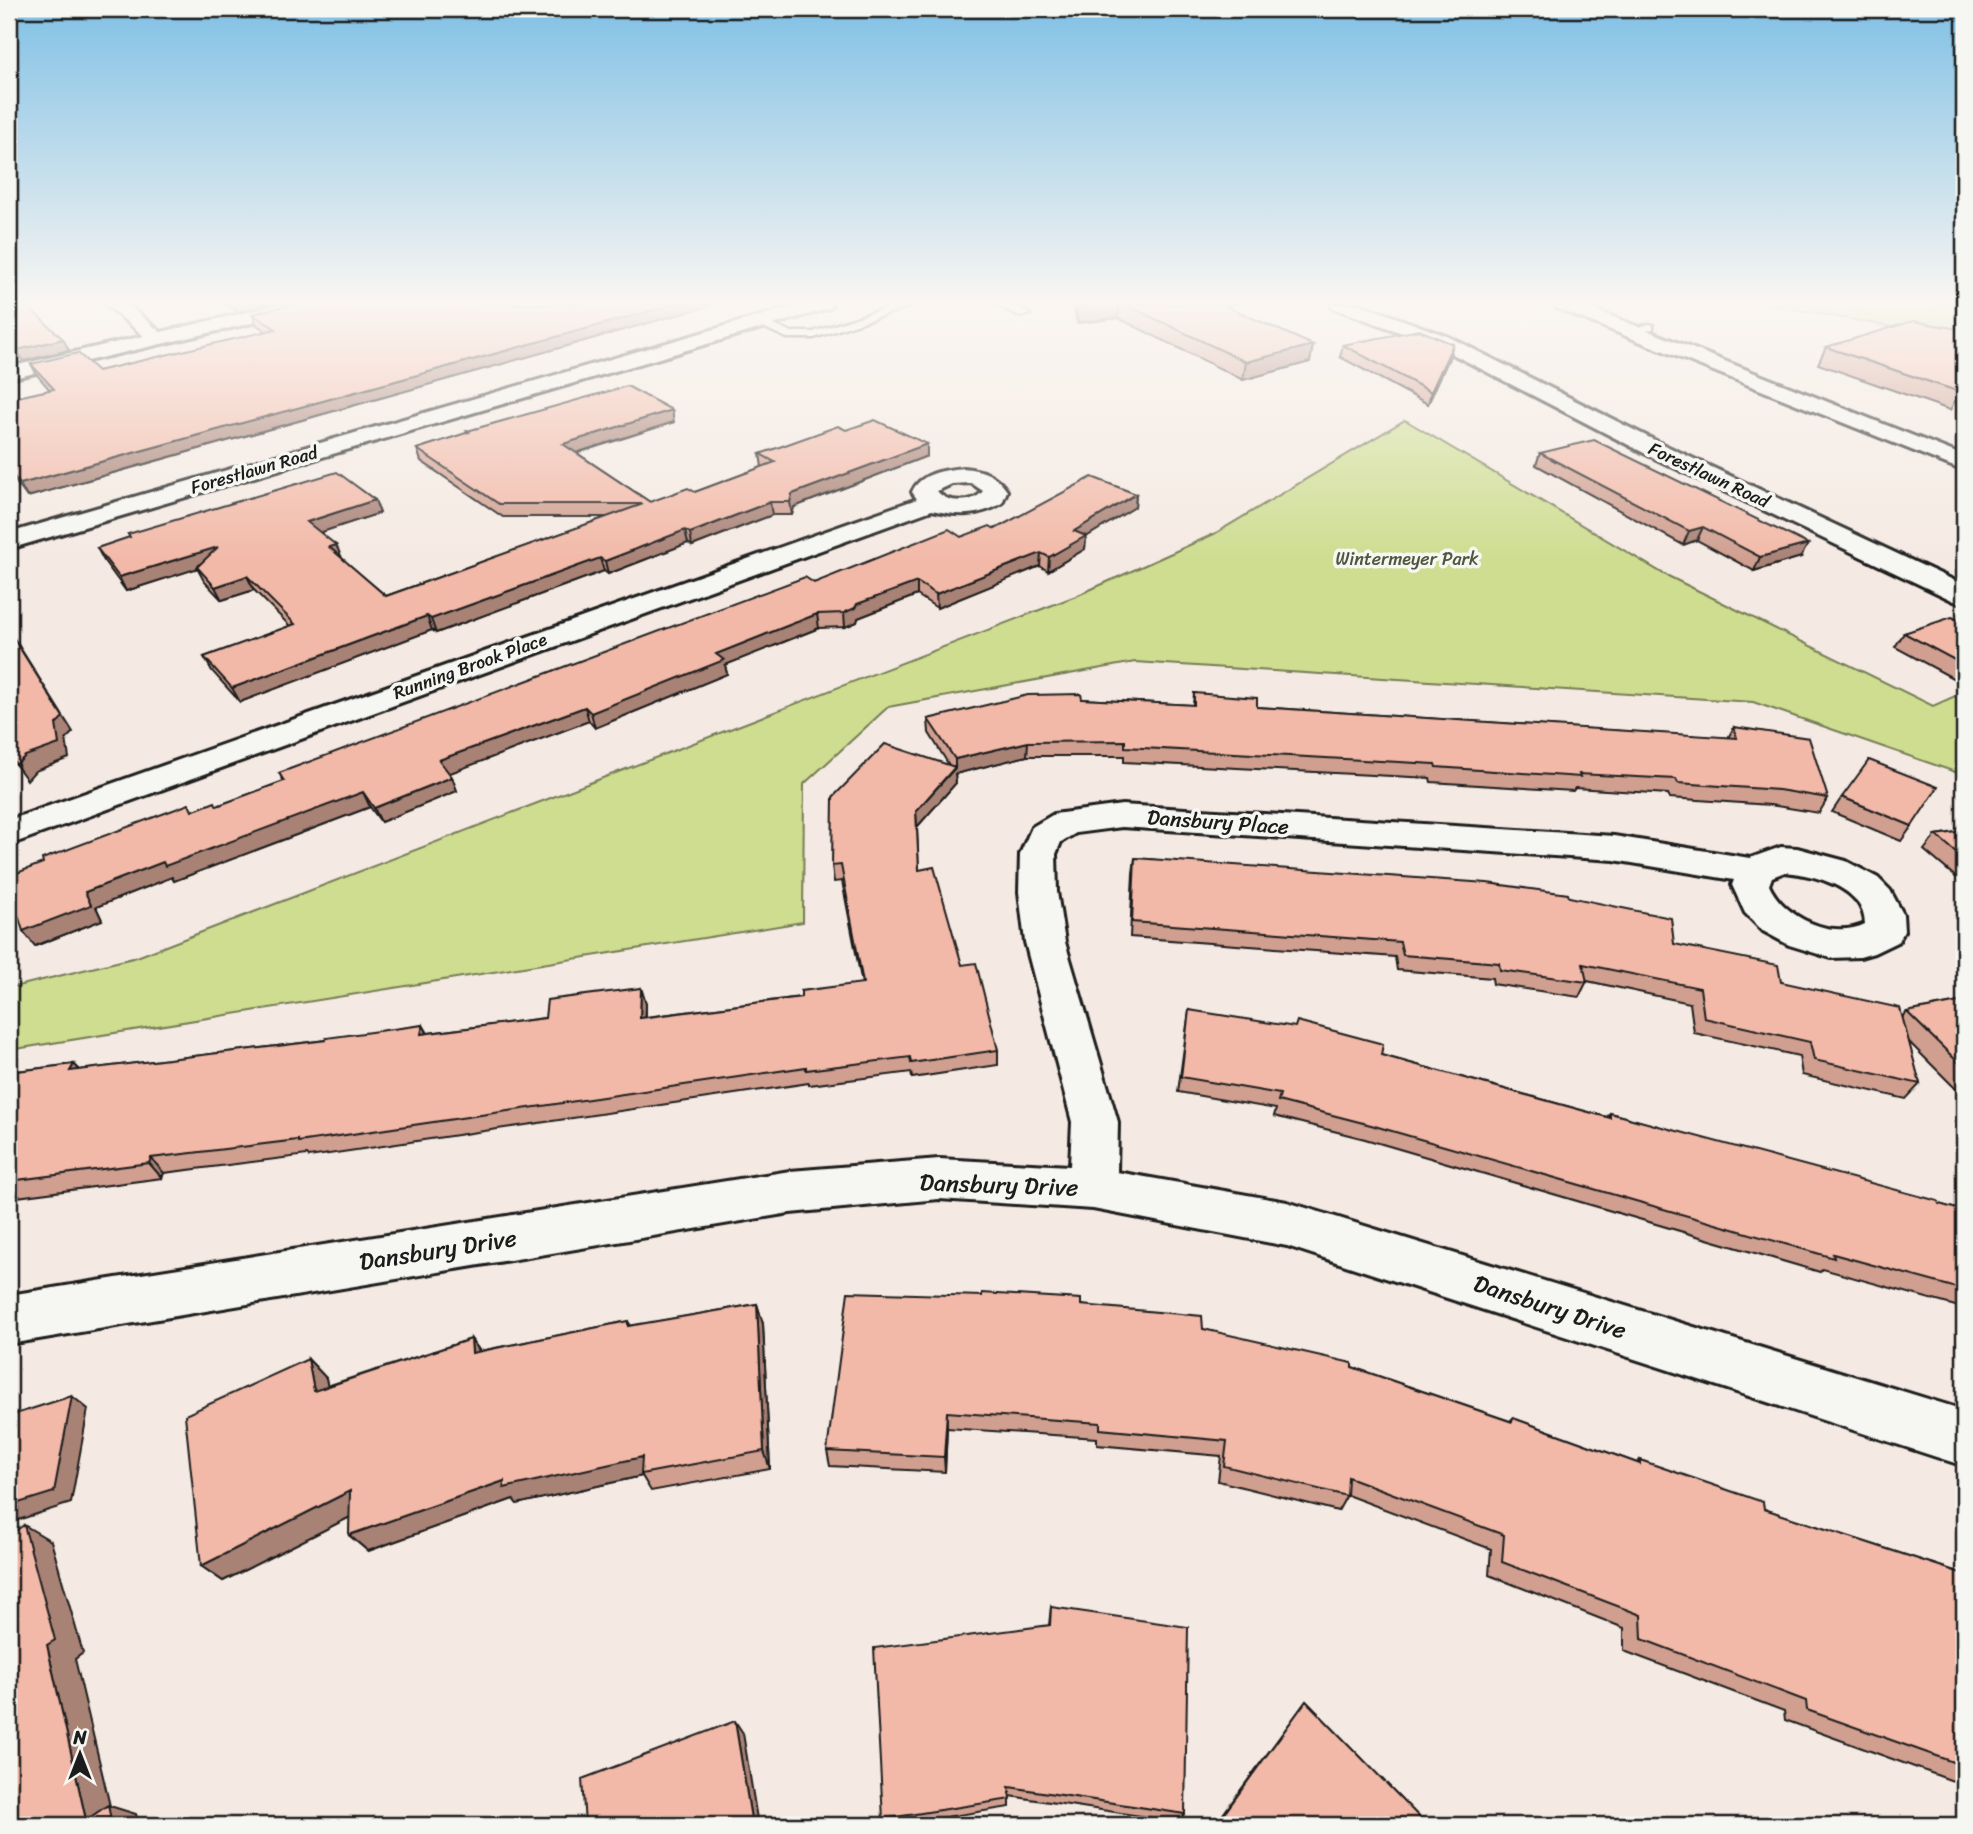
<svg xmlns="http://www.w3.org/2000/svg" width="1973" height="1834" font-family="Sriracha,sans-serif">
  <rect width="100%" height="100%" fill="#f5eae3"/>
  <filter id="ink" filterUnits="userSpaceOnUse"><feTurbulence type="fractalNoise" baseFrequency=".0143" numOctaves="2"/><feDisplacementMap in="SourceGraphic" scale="14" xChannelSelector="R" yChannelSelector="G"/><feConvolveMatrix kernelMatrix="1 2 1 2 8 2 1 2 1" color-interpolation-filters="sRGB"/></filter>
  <g filter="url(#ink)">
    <g fill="#cedd90" stroke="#757c56" stroke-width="2">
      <polygon points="1766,304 1964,304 1964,340"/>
      <polygon points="1405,420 1664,574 1933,706 1964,692 1964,775 1753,702 1135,662 888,707 804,784 803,922 9,1050 9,988 137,957 1076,596 1214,534"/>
    </g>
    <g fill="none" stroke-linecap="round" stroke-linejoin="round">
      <defs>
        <g id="service">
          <polygon points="899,304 917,304 814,338 787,338 754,323 760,320 792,332 813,332"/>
          <polygon points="995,304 1011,304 1030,314 1020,316"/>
          <polygon points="1649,324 1653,325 1653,329 1631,334 1625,331"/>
        </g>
        <g id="minor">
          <polygon points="106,304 127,304 169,339 166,343 152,343"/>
          <polygon points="801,304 832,304 830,308 9,549 9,533"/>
          <polygon points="1331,304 1359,304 1447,336 1662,444 1964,585 1964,603 1954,601 1646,454 1433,344 1333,308"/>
          <path d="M963,468C983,470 996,474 1007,491L1002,503C979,517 957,516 932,510L9,845V820L917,499L912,492C920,473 944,470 963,468ZM971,483L983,491C973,504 947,504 937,491L952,484Z"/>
          <path d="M1122,805L1614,836L1750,858L1781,847L1797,848L1846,861L1878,878L1890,890L1903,914L1904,931L1899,941L1874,953L1860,957L1831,958L1789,945L1763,931L1745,913L1732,885L1734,880L1614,860L1122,827L1076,833L1061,842L1056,854L1057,892L1065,942L1118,1122L1117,1172L1287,1202L1964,1410V1466L1287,1246L1093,1209L939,1199L790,1213L9,1344V1295L790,1171L939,1159L1070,1166L1072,1122L1025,942L1019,892L1020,854L1032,827L1054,814ZM1785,872C1815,875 1864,887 1865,924C1832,940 1784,918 1769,885L1772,877Z"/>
        </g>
        <polygon id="tertiary" points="283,304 318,304 309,310 9,379 9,367"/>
        <polygon id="secondary" points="1554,304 1581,304 1964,456 1964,471 1556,308"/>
      </defs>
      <use href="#service" stroke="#1c1c1c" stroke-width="5"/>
      <use href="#minor" stroke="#1c1c1c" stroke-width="6"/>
      <use href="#tertiary" stroke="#1c1c1c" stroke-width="6"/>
      <use href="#secondary" stroke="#1c1c1c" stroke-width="6"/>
      <use href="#service" fill="#f6f6f2" fill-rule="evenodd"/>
      <use href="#minor" fill="#f6f6f2" fill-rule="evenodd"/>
      <use href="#tertiary" fill="#f6f6f2" fill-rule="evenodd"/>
      <use href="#secondary" fill="#f6f6f2" fill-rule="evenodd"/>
    </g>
    <g fill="#d09f90" stroke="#1c1c1c" stroke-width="2">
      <polygon points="9,304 69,350 23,361 9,345"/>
      <polygon points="226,304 270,304 237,312"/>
      <polygon points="295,304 716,304 27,497 9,473 9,399 50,390 37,375 31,364 98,371 267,332 257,325 252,314"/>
      <polygon points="1073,304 1239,304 1225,306 1313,345 1310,362 1243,380 1118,318 1077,323"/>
      <polygon points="1343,345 1450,356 1428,404 1340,357"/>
      <polygon points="1826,347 1960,392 1950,410 1818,364"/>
      <polygon points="674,422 577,453 650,502 695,492 762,467 760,454 846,430 927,444 927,456 794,507 792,515 772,515 692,546 688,543 608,574 604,571 436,633 432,630 240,702 212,671 204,657 290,626 254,590 222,600 204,581 197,568 126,591 104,561 97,548 130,537 128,534 380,513 320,532 341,558 386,596 607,517 503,517 421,461 417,449 468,433 467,431"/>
      <polygon points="1540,453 1801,557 1754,571 1697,540 1683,545 1536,465"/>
      <polygon points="1136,494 1135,507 1086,537 1085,549 1048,571 1040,566 937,608 917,595 858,618 857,622 845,627 819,628 725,665 727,674 595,728 589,721 449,773 452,777 457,791 381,822 370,807 174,881 172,877 96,907 102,920 35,946 217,806 284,781 279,773 814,583 961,537"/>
      <polygon points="1964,623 1964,680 1960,682 1895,647 1904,633"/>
      <polygon points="1194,693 1257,707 1728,738 1734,727 1828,798 1819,813 1770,805 1670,798 1668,794 1575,788 1573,791 1431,782 1430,778 1124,762 1124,756 1027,756 955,774 956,783 917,827 919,870 998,1050 998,1065 912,1078 911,1072 809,1085 809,1083 309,1157 307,1155 164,1173 162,1178 9,1198 9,1072 74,1064 80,1070 326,1040 423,1025 428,1033 545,1018 641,988 646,1004 646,1017 801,997 862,984 842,881 834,882 832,866 949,765 929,733 928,719 1082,699 1193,705"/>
      <polygon points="1842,797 1912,826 1901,841 1832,812"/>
      <polygon points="1964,831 1964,884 1924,850 1936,835"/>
      <polygon points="1135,858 1569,897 1674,944 1781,982 1902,1018 1907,1012 1964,1001 1964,1097 1908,1041 1920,1084 1906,1099 1802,1075 1799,1056 1694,1033 1690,1003 1587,981 1579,997 1493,984 1492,978 1397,970 1395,957 1130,937 1133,873"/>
      <polygon points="1189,1010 1381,1055 1607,1117 1610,1113 1964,1211 1964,1311 1959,1310 1959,1307 1823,1269 1820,1272 1365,1139 1274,1116 1276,1109 1178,1092"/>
      <polygon points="757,1304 763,1324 770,1469 651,1491 642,1476 517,1504 513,1499 368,1551 349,1535 350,1517 223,1581 201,1566 308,1359 326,1378 327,1386 471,1339 480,1351 628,1321 631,1326"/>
      <polygon points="1081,1305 1203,1329 1352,1367 1510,1421 1513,1418 1637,1463 1640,1460 1764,1509 1964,1574 1964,1785 1785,1720 1784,1711 1624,1651 1624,1628 1489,1575 1491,1549 1347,1495 1338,1511 1218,1481 1221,1456 1097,1445 1097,1438 947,1428 945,1472 830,1466 827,1451"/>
      <polygon points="1051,1607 1185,1814 1179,1822 1010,1796 1010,1807 895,1825 886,1825 883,1819 1049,1625"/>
      <polygon points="1306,1701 1427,1825 1215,1825"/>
    </g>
    <g fill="#a98276" stroke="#1c1c1c" stroke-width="2">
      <polygon points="234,304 270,304 237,312"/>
      <polygon points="676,304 716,304 27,497 20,484"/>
      <polygon points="1096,304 1119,304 1118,318 1077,323 1077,306"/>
      <polygon points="63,339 69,350 23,361 17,350"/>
      <polygon points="1453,344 1450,356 1428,404 1431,392"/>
      <polygon points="1313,345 1310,362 1243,380 1246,362"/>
      <polygon points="672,410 674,422 566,456 563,444"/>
      <polygon points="927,444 927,456 794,507 792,515 790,502 792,494"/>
      <polygon points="1136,494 1135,507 1086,537 1085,549 1048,571 1049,557 1074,531"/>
      <polygon points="375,500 380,513 313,535 307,522"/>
      <polygon points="770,502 772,515 692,546 690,533"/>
      <polygon points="1703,527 1697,540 1683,545 1689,531"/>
      <polygon points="685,530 688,543 608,574 605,561"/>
      <polygon points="1808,544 1801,557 1754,571 1760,557"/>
      <polygon points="336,545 342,558 329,547"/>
      <polygon points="218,547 224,560 126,591 119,577"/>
      <polygon points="1041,553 1040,566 937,608 936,594"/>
      <polygon points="600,558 604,571 436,633 431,619"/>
      <polygon points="247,576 254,590 222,600 215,587"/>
      <polygon points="917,582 917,595 858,618 857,622 845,627 844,613 857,604"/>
      <polygon points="817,614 819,628 725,665 727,674 595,728 591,713 716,654"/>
      <polygon points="427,616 432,630 240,702 232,688"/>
      <polygon points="9,630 73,732 66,739 69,758 35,771 27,780 16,765 25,756"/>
      <polygon points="585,707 589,721 445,775 439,760"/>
      <polygon points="1028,742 1027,756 955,774 956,783 917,827 916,811 955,768 955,759"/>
      <polygon points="452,777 457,791 381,822 374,808"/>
      <polygon points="363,792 370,807 174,881 172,877 96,907 102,920 35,946 23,931 85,892 163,862"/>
      <polygon points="641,988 646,1004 645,1033 640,1018"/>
      <polygon points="423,1025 431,1040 421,1034"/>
      <polygon points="74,1064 88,1079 70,1071"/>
      <polygon points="151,1158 164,1173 162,1178 149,1163"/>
      <polygon points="757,1304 763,1324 770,1469 764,1451"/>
      <polygon points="471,1339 484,1358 472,1353"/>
      <polygon points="308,1359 326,1378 332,1409 314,1391"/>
      <polygon points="72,1396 88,1409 71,1503 9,1523 9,1506"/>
      <polygon points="947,1412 947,1428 945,1472 944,1457"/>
      <polygon points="642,1457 642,1476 517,1504 513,1499 368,1551 349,1535 504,1481"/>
      <polygon points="350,1491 368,1508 223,1581 201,1566"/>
      <polygon points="24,1525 51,1541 83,1653 75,1659 110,1806 136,1814 139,1825 103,1825 86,1820 47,1645"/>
      <polygon points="735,1721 743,1733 758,1825 752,1825"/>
    </g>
    <g fill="#f2b9a8" stroke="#1c1c1c" stroke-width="2">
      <polygon points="9,304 25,304 63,339 17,350 9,341"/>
      <polygon points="295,304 676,304 20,484 9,470 9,399 54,389 31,364 78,353 98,371 276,329 252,314"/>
      <polygon points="1077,304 1096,304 1077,306"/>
      <polygon points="1124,304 1221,304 1313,345 1246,362"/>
      <polygon points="1913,321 1964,330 1964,377 1960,392 1826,347"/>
      <polygon points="1419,330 1453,344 1431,392 1343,345"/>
      <polygon points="627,386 672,410 563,444 650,502 688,488 695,492 775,462 760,454 838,426 846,430 875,420 927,444 792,494 790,502 770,502 690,533 685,530 605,561 600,558 431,619 427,616 232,688 204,657 295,624 247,576 215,587 197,567 218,547 119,577 97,548 130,537 128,534 337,472 375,500 307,522 336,545 329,547 386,596 643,504 499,504 417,449 469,432 467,431"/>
      <polygon points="1594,440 1808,544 1760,557 1703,527 1689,531 1540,453"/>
      <polygon points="1092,477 1136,494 1074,531 1086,536 1049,557 1041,553 936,594 917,582 857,604 855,608 844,613 817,614 716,654 724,660 591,713 585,707 439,760 452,777 374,808 363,792 165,866 163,862 85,892 91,905 23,931 9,886 9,876 43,863 42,859 189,804 192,811 215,802 217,806 284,781 279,773 805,577 814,583 949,529 961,537 990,526 995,529"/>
      <polygon points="1952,617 1964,623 1964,665 1904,633"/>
      <polygon points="9,631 63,717 56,724 59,744 25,756 16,765 9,752"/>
      <polygon points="1194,693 1257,698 1257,707 1737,738 1734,727 1809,738 1828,798 1779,790 1678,783 1676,779 1579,774 1580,777 1436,767 1435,764 1125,747 1125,741 1028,742 955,759 928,719 1028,695 1081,694 1082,699 1194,705"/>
      <polygon points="885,744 955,767 916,811 919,870 934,867 962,965 976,963 998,1050 911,1063 910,1057 806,1070 806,1067 298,1142 298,1140 151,1158 149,1163 9,1181 9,1072 74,1064 70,1071 326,1040 326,1038 423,1025 421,1034 545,1018 547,1000 641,988 640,1018 801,997 801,991 863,983 841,865 832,866 833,797"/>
      <polygon points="1869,760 1938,787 1912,826 1842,797"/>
      <polygon points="1964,831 1964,859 1936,835"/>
      <polygon points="1135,858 1487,883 1568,894 1569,897 1671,918 1674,944 1778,965 1781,982 1900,1008 1920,1084 1814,1060 1810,1042 1704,1018 1700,988 1583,964 1587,982 1500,970 1499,963 1403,955 1400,942 1132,922"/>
      <polygon points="1964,1001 1964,1068 1907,1012"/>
      <polygon points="1189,1010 1295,1027 1297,1021 1383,1044 1381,1055 1610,1118 1610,1113 1938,1201 1939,1204 1964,1211 1964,1290 1833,1254 1834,1258 1371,1125 1278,1101 1280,1094 1181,1077"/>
      <polygon points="848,1292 982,1296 982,1293 1081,1299 1081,1305 1202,1316 1203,1329 1352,1363 1352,1367 1512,1422 1513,1418 1640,1464 1640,1460 1763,1502 1764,1509 1964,1574 1964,1766 1807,1710 1806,1701 1642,1639 1641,1615 1502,1562 1504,1535 1348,1477 1347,1496 1224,1466 1227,1441 1100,1429 1100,1423 947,1412 944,1457 827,1451"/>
      <polygon points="757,1304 764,1451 641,1474 642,1457 504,1488 504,1481 349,1535 350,1491 201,1566 185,1415 308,1359 314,1391 471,1339 472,1353 628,1321 628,1326"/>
      <polygon points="72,1396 54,1492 9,1506 9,1416"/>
      <polygon points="24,1525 55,1640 47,1645 86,1820 108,1805 112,1825 9,1825 9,1535"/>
      <polygon points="1051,1607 1188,1627 1185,1814 1009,1787 1011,1799 883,1819 874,1648 1050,1625"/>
      <polygon points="1306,1701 1427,1825 1216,1825"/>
      <polygon points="735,1721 752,1825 585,1825 582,1779"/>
    </g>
  </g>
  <linearGradient id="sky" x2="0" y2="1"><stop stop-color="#80c0e5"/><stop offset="0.54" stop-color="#faf6f2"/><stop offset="1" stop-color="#faf6f2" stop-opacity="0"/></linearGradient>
  <rect width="1973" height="561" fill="url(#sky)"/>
  <g text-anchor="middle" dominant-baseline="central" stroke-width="7" stroke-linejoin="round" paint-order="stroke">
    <g font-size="18" fill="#1c1c1c" stroke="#f6f6f2">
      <text transform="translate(254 470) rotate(-16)">Forestlawn Road</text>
      <text transform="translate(1709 475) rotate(25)">Forestlawn Road</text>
      <text transform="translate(470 666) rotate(-20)">Running Brook Place</text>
    </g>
    <g font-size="18" fill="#51563f" stroke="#f6f6f2">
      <text x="1407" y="559">Wintermeyer Park</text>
    </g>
    <g font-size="21" fill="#1c1c1c" stroke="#f6f6f2">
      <text transform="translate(1218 822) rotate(4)">Dansbury Place</text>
    </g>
    <g font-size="24" fill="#1c1c1c" stroke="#f6f6f2">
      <text transform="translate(999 1185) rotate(2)">Dansbury Drive</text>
      <text transform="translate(438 1250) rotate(-9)">Dansbury Drive</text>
      <text transform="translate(1550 1307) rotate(18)">Dansbury Drive</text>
    </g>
  </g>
  <rect width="1973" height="1834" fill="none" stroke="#f6f6f2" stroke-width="35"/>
  <rect x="18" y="18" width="1938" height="1799" fill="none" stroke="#1c1c1c" stroke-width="2.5" filter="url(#ink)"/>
  <g transform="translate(80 1754)" stroke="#f6f6f2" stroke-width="5" paint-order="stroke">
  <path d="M0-5L12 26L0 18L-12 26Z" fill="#1c1c1c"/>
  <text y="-10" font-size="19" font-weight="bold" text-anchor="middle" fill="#1c1c1c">N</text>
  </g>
</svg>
